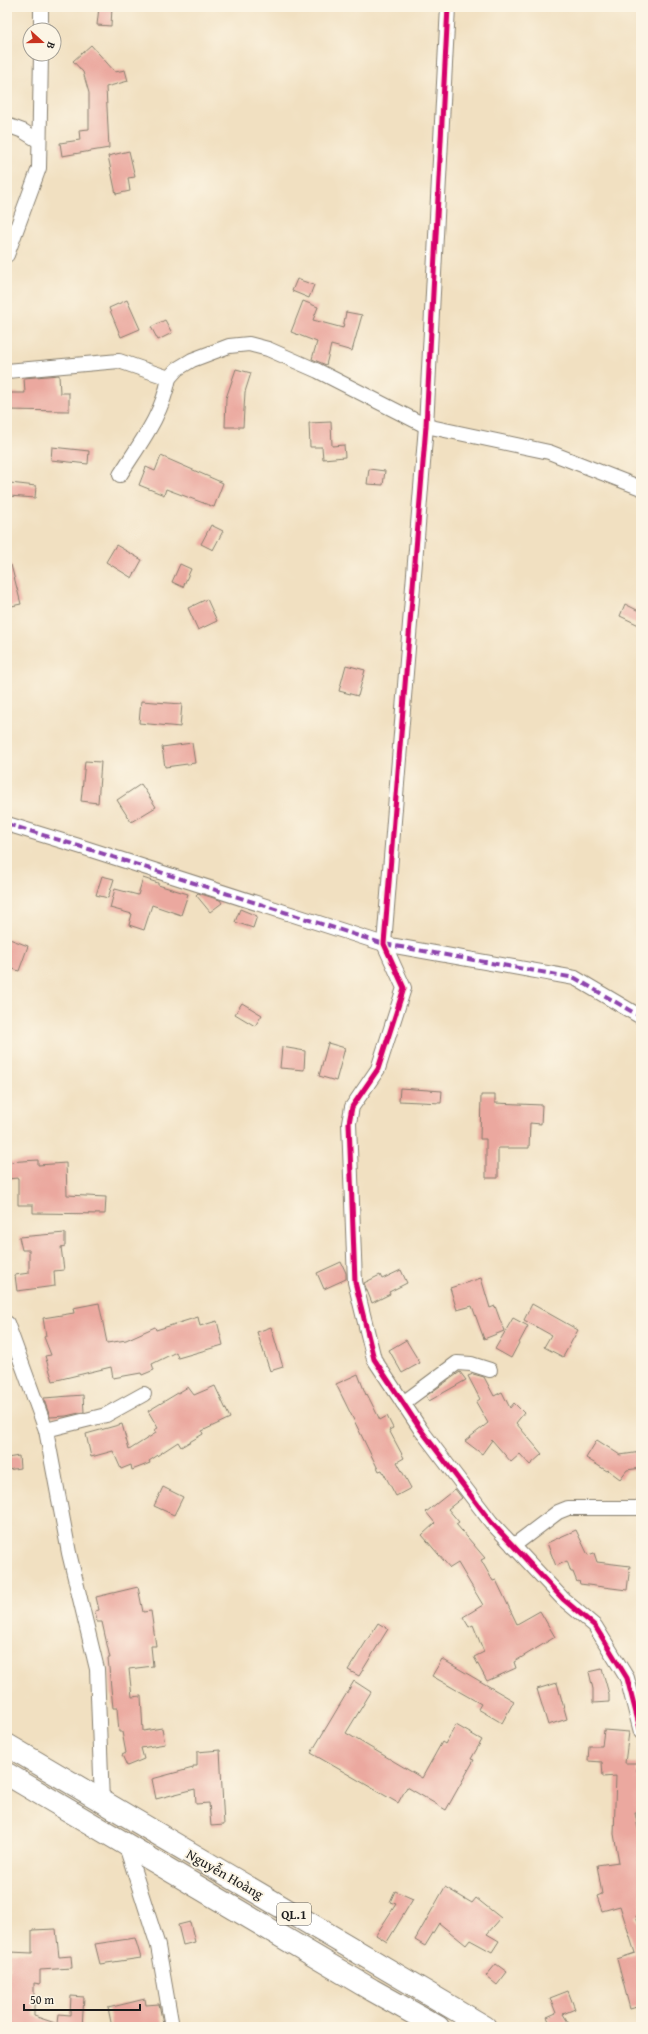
<svg xmlns="http://www.w3.org/2000/svg" width="648" height="2034" font-family="'Gentium Book Plus',serif">
  <rect width="100%" height="100%" fill="#fcf5e5"/>
  <filter id="ink" filterUnits="userSpaceOnUse"><feTurbulence type="fractalNoise" baseFrequency=".025" numOctaves="2"/><feDisplacementMap in="SourceGraphic" scale="8" xChannelSelector="R" yChannelSelector="G"/><feConvolveMatrix kernelMatrix="1 2 1 2 8 2 1 2 1" color-interpolation-filters="sRGB"/></filter>
  <filter id="wash" filterUnits="userSpaceOnUse"><feTurbulence type="fractalNoise" baseFrequency=".012" numOctaves="4" result="noise"/><feDisplacementMap in="SourceGraphic" scale="16" xChannelSelector="R" yChannelSelector="G"/><feGaussianBlur stdDeviation="0.9" result="paint"/><feColorMatrix in="noise" values="0 0 0 0 0 0 0 0 0 0 0 0 0 0 0 0 0 1.4 0 .05"/><feComposite in="paint" operator="in"/></filter>
  <g filter="url(#wash)">
    <rect width="100%" height="100%" fill="#f1e0c1"/>
    <g id="blocks">
      <g fill="#eba89f">
        <polygon points="99,7 112,7 111,26 97,25"/>
        <polygon points="91,45 115,72 125,70 128,81 106,87 109,148 62,156 60,143 80,140 79,130 89,129 89,93 83,72 73,61"/>
        <polygon points="129,151 135,177 128,178 130,191 116,194 108,156"/>
        <polygon points="297,279 314,285 309,298 292,291"/>
        <polygon points="127,300 140,329 121,337 109,308"/>
        <polygon points="303,301 318,307 313,320 343,328 346,312 362,315 352,351 331,345 326,365 312,359 317,342 291,332"/>
        <polygon points="165,320 172,333 158,340 151,327"/>
        <polygon points="236,369 251,373 245,392 243,427 225,427 226,398"/>
        <polygon points="59,375 60,393 69,393 69,411 7,410 7,393 25,393 24,378"/>
        <polygon points="331,422 332,446 344,445 345,457 323,459 322,447 310,447 309,423"/>
        <polygon points="52,447 89,451 88,464 51,460"/>
        <polygon points="161,456 223,483 214,507 166,489 164,495 139,485 146,467 155,471"/>
        <polygon points="369,469 385,471 383,485 367,484"/>
        <polygon points="10,483 36,486 35,498 9,496"/>
        <polygon points="211,525 223,531 213,550 201,544"/>
        <polygon points="116,545 142,560 132,578 106,562"/>
        <polygon points="180,564 191,569 183,587 172,582"/>
        <polygon points="11,565 21,604 7,607 7,566"/>
        <polygon points="207,599 217,621 198,630 188,608"/>
        <polygon points="625,604 641,612 641,626 620,616"/>
        <polygon points="346,665 365,670 358,696 339,691"/>
        <polygon points="141,701 182,704 180,727 139,723"/>
        <polygon points="192,743 195,763 165,767 162,747"/>
        <polygon points="85,761 101,762 98,803 81,801"/>
        <polygon points="141,784 156,807 131,822 117,800"/>
        <polygon points="102,876 114,879 108,898 96,895"/>
        <polygon points="143,878 158,883 158,885 188,894 181,915 152,905 144,930 129,925 132,914 110,908 115,889 138,895"/>
        <polygon points="198,893 220,900 222,903 210,912 196,895"/>
        <polygon points="240,909 257,916 253,928 235,922"/>
        <polygon points="7,938 28,946 19,971 7,967"/>
        <polygon points="242,1003 262,1015 255,1026 235,1014"/>
        <polygon points="328,1043 345,1048 336,1081 319,1076"/>
        <polygon points="282,1047 305,1051 304,1070 280,1068"/>
        <polygon points="400,1088 442,1091 441,1103 399,1101"/>
        <polygon points="481,1095 495,1095 495,1103 542,1105 541,1124 530,1123 529,1148 498,1148 498,1178 486,1178 486,1139 480,1139"/>
        <polygon points="38,1160 38,1165 66,1163 67,1195 106,1197 105,1214 33,1213 33,1205 18,1205 18,1178 7,1179 7,1162"/>
        <polygon points="65,1233 65,1246 61,1247 64,1270 54,1271 55,1286 17,1291 15,1275 29,1273 29,1250 22,1250 19,1237"/>
        <polygon points="341,1262 346,1273 346,1279 324,1289 317,1273"/>
        <polygon points="401,1270 407,1283 389,1292 390,1294 372,1303 364,1283 380,1275 382,1279"/>
        <polygon points="481,1278 490,1308 495,1306 504,1331 484,1339 472,1306 457,1310 450,1288"/>
        <polygon points="99,1303 107,1343 126,1340 155,1327 156,1330 198,1317 200,1326 217,1321 223,1345 178,1358 176,1352 152,1364 154,1370 142,1375 141,1373 113,1378 111,1367 53,1381 45,1356 51,1355 44,1337 46,1336 43,1318 74,1313 73,1308"/>
        <polygon points="532,1304 578,1330 563,1357 544,1347 551,1335 524,1320"/>
        <polygon points="513,1318 528,1326 511,1358 495,1349"/>
        <polygon points="271,1327 283,1367 270,1371 257,1332"/>
        <polygon points="406,1340 420,1363 402,1373 389,1350"/>
        <polygon points="460,1372 466,1380 429,1401 426,1396"/>
        <polygon points="358,1374 366,1395 367,1394 380,1420 387,1416 393,1428 389,1430 404,1458 397,1462 411,1488 396,1496 382,1470 379,1471 336,1384"/>
        <polygon points="473,1374 484,1377 494,1396 502,1392 510,1408 514,1403 524,1413 516,1423 542,1454 530,1465 520,1454 511,1462 492,1440 482,1454 465,1441 488,1423 476,1402 480,1399 468,1376"/>
        <polygon points="215,1386 230,1418 202,1431 203,1434 181,1447 178,1442 149,1461 150,1463 132,1470 131,1465 121,1469 113,1451 91,1457 86,1434 122,1424 129,1450 156,1433 154,1430 158,1428 148,1411 188,1387 194,1395"/>
        <polygon points="83,1395 84,1412 66,1416 50,1417 44,1400 44,1398"/>
        <polygon points="597,1440 620,1455 641,1452 641,1468 627,1470 620,1479 608,1470 607,1471 586,1458"/>
        <polygon points="19,1456 20,1468 7,1470 7,1458"/>
        <polygon points="163,1487 183,1497 174,1515 154,1506"/>
        <polygon points="455,1489 462,1498 448,1509 459,1522 456,1524 485,1558 481,1560 493,1581 496,1580 517,1624 540,1611 555,1637 514,1662 516,1668 487,1681 474,1657 484,1652 473,1625 469,1627 463,1617 483,1605 458,1563 450,1568 422,1535 435,1523 426,1512"/>
        <polygon points="576,1530 588,1555 594,1553 597,1562 630,1566 627,1590 580,1584 579,1581 577,1582 573,1572 571,1572 567,1561 556,1566 547,1543"/>
        <polygon points="138,1587 143,1612 151,1611 156,1646 151,1646 153,1666 129,1669 132,1697 141,1696 143,1731 162,1728 165,1744 141,1748 144,1759 127,1766 122,1755 126,1753 122,1732 119,1732 117,1708 113,1708 108,1658 110,1658 102,1622 97,1622 95,1611 99,1610 96,1597"/>
        <polygon points="378,1623 388,1629 359,1676 348,1670"/>
        <polygon points="442,1659 514,1701 502,1723 478,1709 481,1704 432,1676"/>
        <polygon points="602,1669 609,1694 609,1702 593,1703 593,1689 589,1672"/>
        <polygon points="354,1681 371,1692 346,1733 422,1778 442,1742 445,1744 456,1725 482,1740 471,1759 474,1760 446,1810 407,1787 398,1803 311,1753"/>
        <polygon points="557,1683 567,1719 548,1725 537,1689"/>
        <polygon points="604,1730 629,1732 625,1763 637,1763 637,1771 641,1771 641,1813 635,1813 641,1845 641,1915 636,1916 641,1930 641,1976 637,1977 641,1994 641,2006 630,2009 617,1959 635,1953 620,1906 602,1911 597,1896 602,1894 597,1865 619,1862 614,1834 616,1776 603,1777 602,1762 588,1761 589,1746 602,1746"/>
        <polygon points="220,1750 224,1825 211,1826 209,1803 196,1804 195,1789 156,1799 152,1779 193,1768 193,1766 197,1766 197,1752"/>
        <polygon points="445,1887 472,1903 476,1898 501,1918 487,1934 499,1941 492,1952 470,1940 466,1945 439,1923 425,1946 415,1940"/>
        <polygon points="395,1891 413,1899 387,1942 376,1935 396,1904 390,1902"/>
        <polygon points="190,1922 195,1942 183,1945 178,1925"/>
        <polygon points="56,1929 59,1957 71,1956 72,1968 40,1970 40,1984 34,1983 34,2016 58,2024 59,2014 70,2015 71,1996 84,1997 82,2027 7,2027 10,1952 32,1953 32,1930"/>
        <polygon points="135,1938 141,1958 100,1964 95,1944"/>
        <polygon points="496,1964 507,1972 497,1985 486,1976"/>
        <polygon points="568,1991 575,2009 563,2014 571,2027 552,2027 547,2017 556,2013 550,1998"/>
        <polygon points="145,1999 146,2005 159,2004 163,2024 145,2027 112,2027 108,2008"/>
      </g>
    </g>
  </g>
  <g filter="url(#ink)">
    <use href="#blocks" fill-opacity="0" stroke="#867e6e" stroke-width="1"/>
    <g fill="none" stroke-linecap="round" stroke-linejoin="round">
      <defs>
        <g id="street">
          <polyline points="448,7 426,426 384,944 404,988 378,1069 352,1107 349,1123 355,1282 374,1359 421,1430 491,1522 563,1599 595,1626 627,1678 641,1732"/>
          <polyline points="41,30 41,7"/>
          <polyline points="7,125 23,131 39,141"/>
          <polyline points="7,255 39,168 41,54"/>
          <polyline points="7,371 119,361 169,378 177,369 192,360 229,346 249,344 268,349 318,371 426,426 549,452 641,488"/>
          <path d="M120,475C140,443 162,416 169,378"/>
          <polyline points="7,824 82,847 384,944 575,978 641,1017"/>
          <polyline points="7,1323 46,1430 69,1553 97,1669 102,1802"/>
          <polyline points="403,1403 457,1363 471,1364 490,1370"/>
          <polyline points="46,1430 106,1415 144,1394"/>
          <polyline points="513,1546 558,1512 568,1508 641,1508"/>
          <polyline points="126,1846 158,1946 172,2027"/>
        </g>
        <g id="highway">
          <polyline points="7,1745 485,2027"/>
          <polyline points="7,1774 372,1990 438,2027"/>
        </g>
      </defs>
      <use href="#street" stroke="#867e6e" stroke-width="16"/>
      <use href="#highway" stroke="#867e6e" stroke-width="24"/>
      <use href="#street" stroke="#fff" stroke-width="14"/>
      <use href="#highway" stroke="#fff" stroke-width="22"/>
      <polyline stroke="#8e44ad" stroke-width="4" stroke-dasharray="8 4" stroke-linecap="butt" points="7,824 82,847 384,944 575,978 641,1017"/>
      <defs>
        <polyline id="cycleway" points="448,7 426,426 384,944 404,988 378,1069 352,1107 349,1123 355,1282 374,1359 421,1430 491,1522 563,1599 595,1626 627,1678 641,1732"/>
      </defs>
      <use href="#cycleway" stroke="#fcf5e5" stroke-width="8"/>
      <use href="#cycleway" stroke="#d6006c" stroke-width="5"/>
    </g>
  </g>
  <g text-anchor="middle" dominant-baseline="central" stroke-width="4" stroke-linejoin="round" paint-order="stroke">
    <rect fill="#fcf5e5" stroke="#5f5d58" stroke-width="1" x="277" y="1903" width="34" height="22" rx="3"/>
    <g font-size="13" font-weight="bold" fill="#1c1c1c">
      <text x="294" y="1914">QL.1</text>
    </g>
    <g font-size="14" fill="#1c1c1c" stroke="#fcf5e5">
      <text transform="translate(225 1874) rotate(30)">Nguyễn Hoàng</text>
    </g>
  </g>
  <rect width="648" height="2034" fill="none" stroke="#fcf5e5" stroke-width="24"/>
  <g transform="translate(42 42) rotate(111)"><circle r="19" fill="#fcf5e5" stroke="#a29e95"/>
  <path d="M0-3L7 15L0 10L-7 15Z" fill="#c8321e"/>
  <text y="-6" font-size="11" font-weight="bold" text-anchor="middle" fill="#1c1c1c">B</text>
  </g>
  <path d="M24 2004v6h116v-6" fill="none" stroke="#1c1c1c" stroke-width="2"/>
  <text x="30" y="2004" font-size="12" fill="#1c1c1c" stroke="#fcf5e5" stroke-width="3" paint-order="stroke">50 m</text>
</svg>
